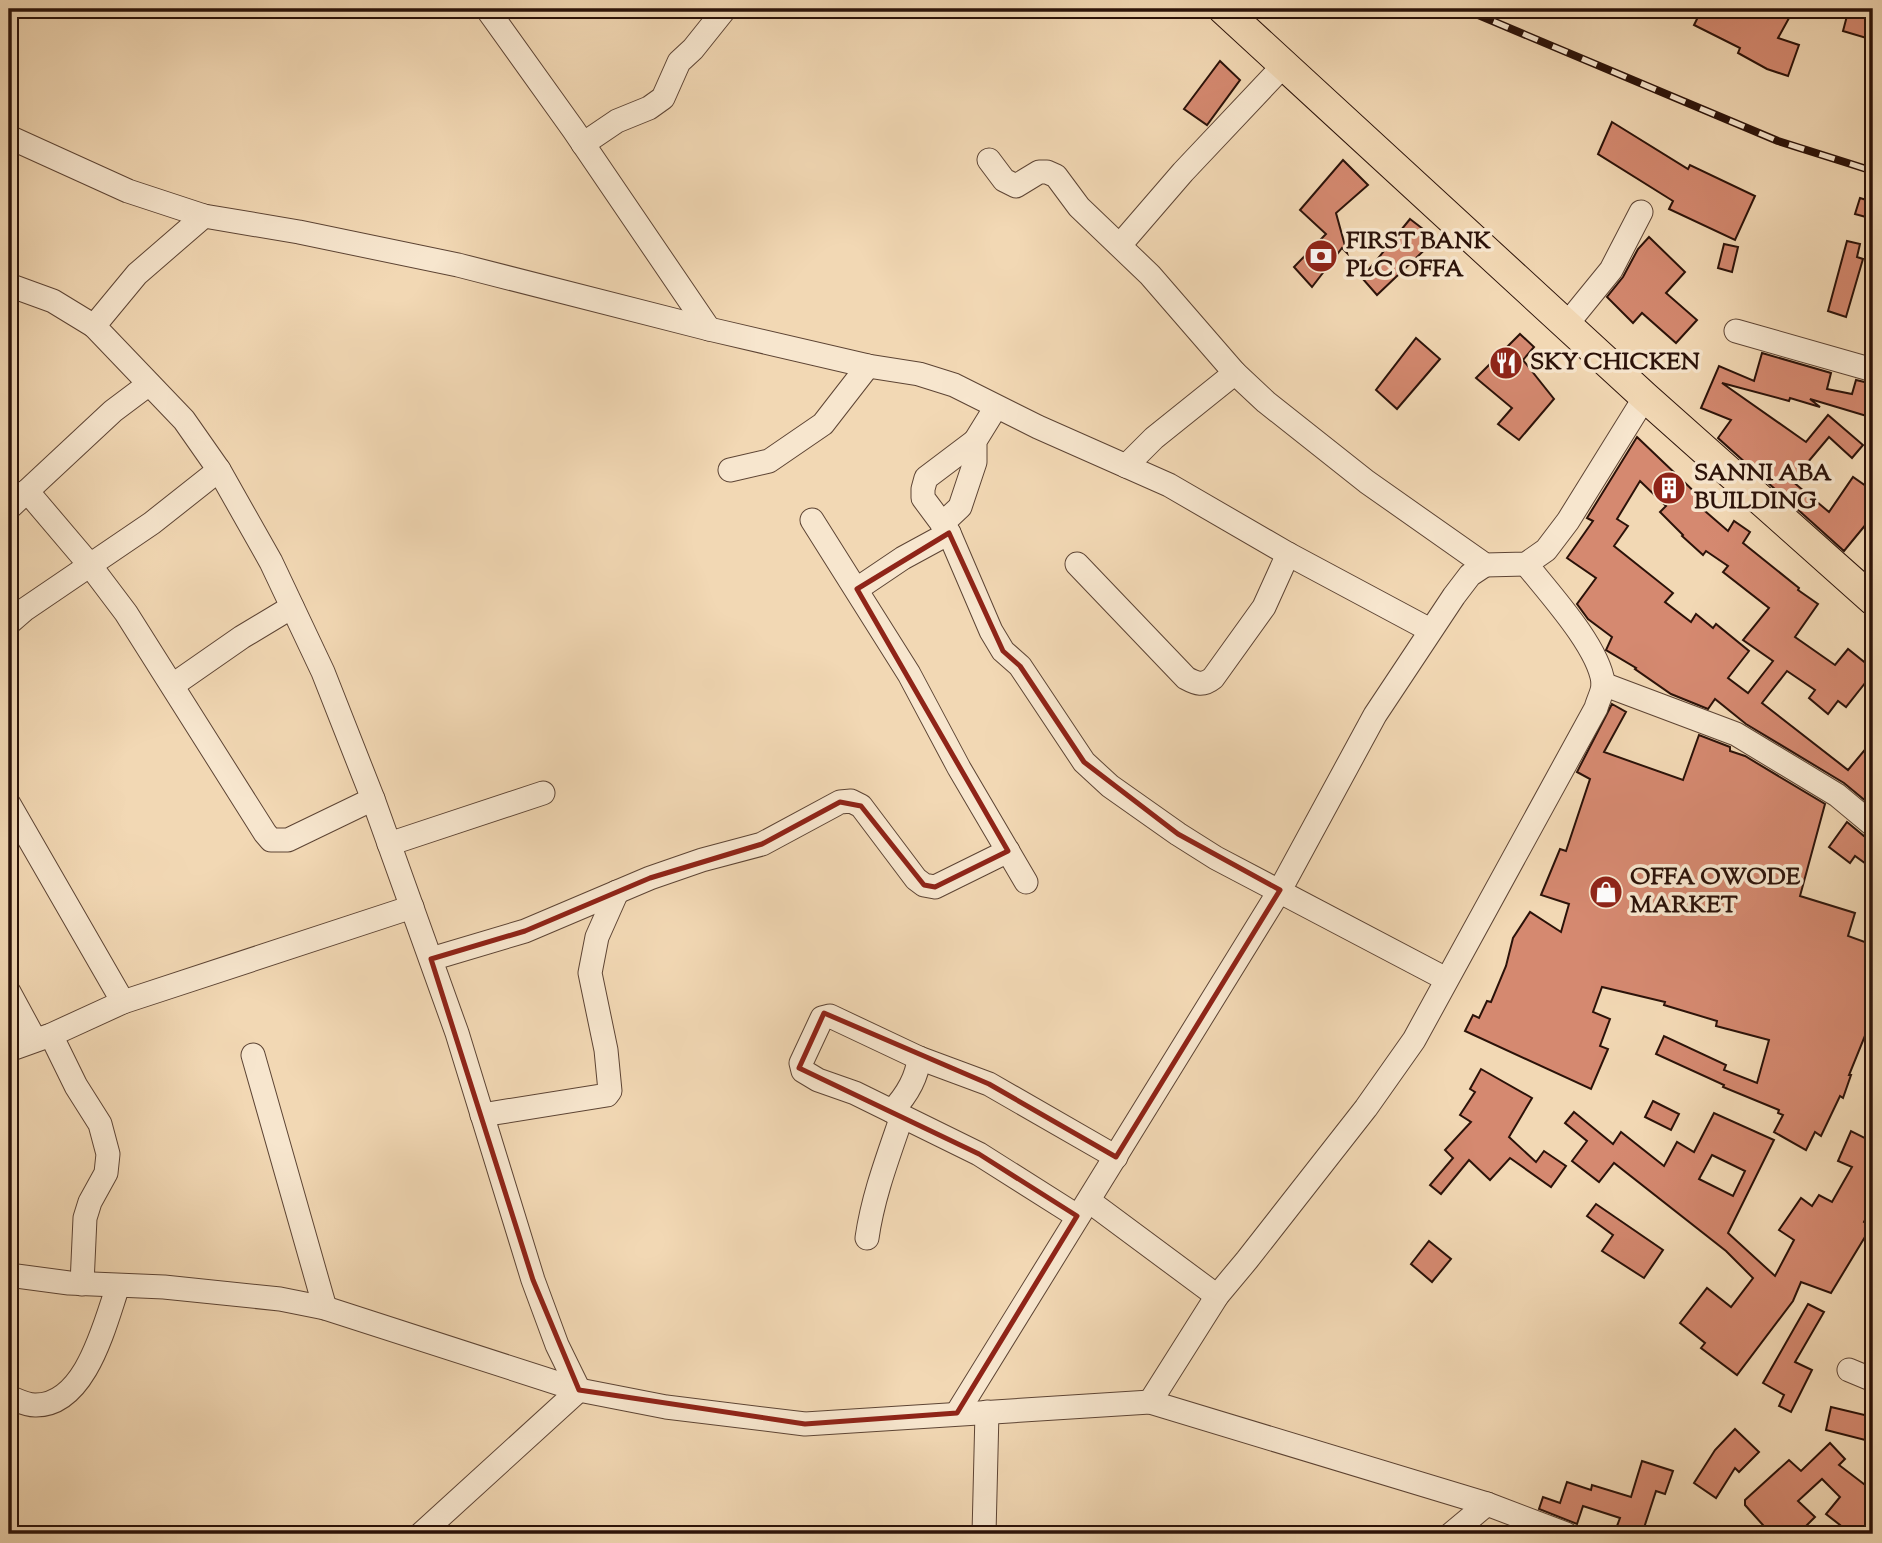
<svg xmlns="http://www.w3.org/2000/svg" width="1882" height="1543" font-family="'Sorts Mill Goudy',serif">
  <rect width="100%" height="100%" fill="#f2d8b4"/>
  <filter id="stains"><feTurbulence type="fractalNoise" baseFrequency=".00286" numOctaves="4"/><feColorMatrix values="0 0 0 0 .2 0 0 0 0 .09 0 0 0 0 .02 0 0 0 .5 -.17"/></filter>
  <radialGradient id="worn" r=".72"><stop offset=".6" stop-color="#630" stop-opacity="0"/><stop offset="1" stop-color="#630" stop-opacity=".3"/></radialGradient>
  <g fill="#d58970" stroke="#2b1209" stroke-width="2" fill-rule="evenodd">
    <polygon points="1702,9 1794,9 1778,38 1799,45 1788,76 1767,69 1738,53 1740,48 1694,25"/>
    <polygon points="1848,12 1873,19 1873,40 1843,31"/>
    <polygon points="1220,61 1240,80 1207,125 1184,109"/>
    <polygon points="1612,122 1688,169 1690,165 1755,196 1735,240 1669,209 1673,201 1598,154"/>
    <polygon points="1343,160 1368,185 1336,213 1347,253 1342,248 1312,287 1294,267 1326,234 1300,210"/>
    <polygon points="1860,198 1873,202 1873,219 1855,214"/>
    <polygon points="1410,219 1436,239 1377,295 1362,278"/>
    <polygon points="1649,237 1685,272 1666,293 1697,320 1676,343 1642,313 1633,323 1607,297 1623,277 1638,249"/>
    <polygon points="1847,241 1860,244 1857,257 1863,259 1846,317 1828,311"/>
    <polygon points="1724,244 1738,247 1732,272 1718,268"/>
    <polygon points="1520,334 1534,347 1523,360 1554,399 1519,440 1498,424 1512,408 1476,378"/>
    <polygon points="1416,338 1440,359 1397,409 1376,390"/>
    <polygon points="1762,353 1831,373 1827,389 1852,394 1856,380 1873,384 1873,408 1870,417 1810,399 1820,407 1790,398 1789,401 1722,383 1806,442 1828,415 1863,445 1852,458 1829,437 1792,481 1829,512 1853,477 1873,491 1873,528 1867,523 1844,551 1718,438 1731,420 1701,408 1719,366 1754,381"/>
    <path d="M1637,437L1703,500L1698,505L1728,531L1734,521L1750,532L1743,543L1799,588L1798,590L1818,604L1795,637L1835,665L1848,649L1873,669V673L1846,707L1838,701L1828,714L1809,698L1815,690L1787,671L1762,703L1848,770L1873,740V807L1844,783L1746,724L1715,699L1708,709L1671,694L1635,669L1636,668L1606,650L1612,637L1588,619L1577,604L1596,578L1567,558L1593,521L1587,518ZM1640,481L1666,506L1660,512L1683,535L1682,536L1703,555L1706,551L1728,566L1723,572L1769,608L1743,640L1773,661L1748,693L1728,678L1749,651L1716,624L1713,628L1696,614L1691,622L1665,602L1673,593L1614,546L1628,526L1617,519Z"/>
    <polygon points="1612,704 1626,712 1604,752 1683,780 1699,735 1730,747 1730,751 1745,756 1825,804 1800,896 1855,913 1848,936 1873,945 1873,1016 1849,1075 1851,1075 1843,1098 1840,1096 1821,1136 1815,1132 1806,1150 1774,1132 1783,1115 1778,1113 1779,1110 1723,1087 1724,1085 1656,1054 1664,1036 1726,1065 1724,1070 1757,1083 1769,1040 1716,1026 1717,1021 1664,1005 1665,1002 1602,987 1593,1012 1610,1019 1600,1046 1608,1049 1591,1089 1465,1031 1473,1015 1479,1018 1487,1001 1491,1002 1506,966 1513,938 1530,912 1561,932 1569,904 1541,895 1560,849 1566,851 1590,779 1577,772"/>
    <polygon points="1847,822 1864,836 1873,839 1873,869 1855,856 1850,863 1829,847"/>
    <polygon points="1481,1069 1532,1098 1509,1137 1536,1162 1544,1151 1566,1166 1551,1187 1510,1158 1490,1180 1469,1160 1441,1194 1430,1185 1453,1158 1445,1150 1471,1122 1460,1115 1475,1092 1470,1089"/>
    <polygon points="1653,1101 1679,1114 1671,1130 1645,1117"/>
    <path d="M1574,1112L1613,1144L1621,1132L1664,1166L1677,1142L1694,1152L1714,1113L1774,1140L1728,1233L1775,1276L1794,1240L1779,1230L1801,1198L1812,1206L1819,1195L1832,1202L1852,1167L1838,1161L1851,1131L1873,1142V1205L1864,1222L1871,1227L1831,1293L1801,1282L1793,1301L1737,1375L1701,1348L1705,1343L1680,1323L1707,1288L1731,1307L1753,1278L1726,1251L1614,1163L1599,1182L1572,1161L1587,1141L1565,1123ZM1712,1155L1745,1171L1733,1196L1699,1179Z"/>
    <polygon points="1596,1204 1663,1250 1644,1278 1602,1251 1613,1235 1587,1216"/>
    <polygon points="1429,1241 1451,1259 1432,1282 1411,1264"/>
    <polygon points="1808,1304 1824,1312 1795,1362 1812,1370 1791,1412 1779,1406 1784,1395 1763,1383"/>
    <polygon points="1831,1407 1873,1417 1873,1442 1826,1430"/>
    <polygon points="1735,1429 1759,1452 1739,1472 1735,1468 1716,1498 1694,1483 1715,1450"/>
    <polygon points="1830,1443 1845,1459 1839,1465 1873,1491 1873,1534 1834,1534 1840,1525 1826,1514 1840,1497 1822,1479 1798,1501 1815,1517 1798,1534 1771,1534 1745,1505 1745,1500 1789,1460 1801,1471"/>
    <polygon points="1642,1461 1673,1471 1665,1494 1656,1491 1642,1534 1614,1534 1620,1518 1583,1506 1577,1524 1539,1509 1543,1497 1560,1503 1567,1482 1591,1490 1592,1485 1631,1497"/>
  </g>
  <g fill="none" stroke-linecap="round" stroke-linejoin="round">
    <defs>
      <g id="minor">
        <polyline points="487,9 573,129 709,329"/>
        <polyline points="9,137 128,191 204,216 299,232 458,265 709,329 868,366 919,374 954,385 1038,427 1169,485 1288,554 1430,630"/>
        <polyline points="583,144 617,121 649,108 663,98 679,62 693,49 725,9"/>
        <polyline points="989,160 1004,180 1016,186 1039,172 1047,172 1056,176 1079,207 1150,275 1235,373 1266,402 1367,482 1485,565 1526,564 1546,550 1568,521 1645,397"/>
        <polyline points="204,216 137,274 94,326 184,420 219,470 271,562 323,672 373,799 457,1033 533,1280 557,1345 579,1390"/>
        <polyline points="1120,245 1183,172 1284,65"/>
        <polyline points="9,285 53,301 94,326"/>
        <polyline points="1567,324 1611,270 1641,212"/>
        <polyline points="1736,331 1873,370"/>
        <polyline points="975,441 926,478 923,489 923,498 949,533 991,631 1003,651 1020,666 1084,762 1110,786 1178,834 1216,858 1446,979"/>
        <polyline points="1126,466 1154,438 1235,373"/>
        <polyline points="730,470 769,461 823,424 868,366"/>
        <polyline points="27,491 89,564 126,613 265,833 271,840 288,840 373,799"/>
        <polyline points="9,508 113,411 149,384"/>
        <polyline points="812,520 909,674 959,768 1026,882"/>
        <polyline points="942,524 960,507 975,462 975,441 996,407"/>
        <path d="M1077,564L1186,678C1197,684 1203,686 1213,678L1264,607L1288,554"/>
        <polyline points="857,589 903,558 949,533"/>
        <polyline points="9,623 24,610 152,523 219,470"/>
        <polyline points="1603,684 1736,734 1837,795 1873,825"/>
        <polyline points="173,685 242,637 292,607"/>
        <polyline points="9,804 123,1002"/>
        <polyline points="389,844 543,793"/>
        <polyline points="431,959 525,931 650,878 702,860 762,844 840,802 851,801 861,806 916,879 924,885 935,887 1008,851"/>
        <polyline points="9,992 35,1040"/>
        <polyline points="9,1050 48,1036"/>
        <polyline points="253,1055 325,1308"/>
        <path d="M892,1111C906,1096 917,1079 919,1058"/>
        <polyline points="482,1115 607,1095 610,1091 606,1050 590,973 597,937 617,892"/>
        <polyline points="1089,1201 1217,1296"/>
        <polyline points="1077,1216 979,1154 855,1093 818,1080 803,1071 801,1063 822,1018 830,1016 919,1058 989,1084 1116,1157"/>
        <path d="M867,1238C873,1196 888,1157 902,1116"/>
        <polyline points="9,1275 69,1283 164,1287 280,1299 325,1308 579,1390 666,1407 805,1424 1150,1402 1487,1504 1566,1534"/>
        <polyline points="82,1284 85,1218 90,1202 106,1173 108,1154 100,1124 76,1086 51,1035 123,1002 412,907"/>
        <polyline points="1849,1370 1873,1380"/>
        <path d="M9,1397C17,1400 26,1405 35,1405C86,1406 105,1323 118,1286"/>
        <path d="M1150,1402L1217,1296L1247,1260L1366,1108L1414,1040L1596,708C1598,700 1604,690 1603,682C1598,646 1549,593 1526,564"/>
        <polyline points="957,1413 1280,890 1375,715 1454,596 1470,575 1485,565"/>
        <polyline points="421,1534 579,1390"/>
        <polyline points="984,1534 987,1412"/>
        <polyline points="1451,1534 1487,1504"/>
      </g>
      <polyline id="major" points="1223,9 1645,397 1873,600"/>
    </defs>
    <use href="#minor" stroke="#5d4434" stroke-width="25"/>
    <use href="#major" stroke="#2b1209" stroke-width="32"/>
    <use href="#minor" stroke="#f7e6ce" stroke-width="23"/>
    <use href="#major" stroke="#f2d8b4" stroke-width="30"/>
    <defs>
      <polyline id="rail" points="1464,9 1778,141 1873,171"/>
    </defs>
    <use href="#rail" stroke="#2b1209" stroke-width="8"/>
    <use href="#rail" stroke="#f7e6ce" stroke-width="5" stroke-dasharray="16" stroke-linecap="butt"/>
  </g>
  <path fill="none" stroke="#8f2418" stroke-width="5" stroke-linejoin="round" d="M949,533L1003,651L1020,666L1084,762L1178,834L1280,890L1116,1157L989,1084L824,1013L799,1068L979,1154L1077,1216L957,1413L805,1424L579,1390L533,1280L431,959L525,931L650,878L762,844L840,802L861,806L924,885L935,887L1008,851L857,589Z"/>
  <defs>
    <symbol id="bank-disc" viewBox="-11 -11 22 22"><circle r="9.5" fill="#8f2418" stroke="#f7e6ce"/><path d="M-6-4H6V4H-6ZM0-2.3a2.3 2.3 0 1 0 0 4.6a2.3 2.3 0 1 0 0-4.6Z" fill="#fff"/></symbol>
    <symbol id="restaurant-disc" viewBox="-11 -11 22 22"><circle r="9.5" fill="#8f2418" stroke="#f7e6ce"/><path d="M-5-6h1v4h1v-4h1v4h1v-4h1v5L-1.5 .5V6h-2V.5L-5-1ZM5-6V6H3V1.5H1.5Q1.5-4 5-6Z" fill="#fff"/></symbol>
    <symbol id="building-disc" viewBox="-11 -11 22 22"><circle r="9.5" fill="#8f2418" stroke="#f7e6ce"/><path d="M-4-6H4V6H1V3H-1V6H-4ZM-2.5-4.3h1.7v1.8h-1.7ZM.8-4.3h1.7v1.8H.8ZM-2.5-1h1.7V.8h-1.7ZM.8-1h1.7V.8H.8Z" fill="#fff"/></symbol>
    <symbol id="shop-disc" viewBox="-11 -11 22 22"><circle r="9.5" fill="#8f2418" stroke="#f7e6ce"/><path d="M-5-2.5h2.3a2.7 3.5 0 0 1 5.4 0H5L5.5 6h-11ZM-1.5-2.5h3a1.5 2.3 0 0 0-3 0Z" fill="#fff"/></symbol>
  </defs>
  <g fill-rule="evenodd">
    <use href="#bank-disc" x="1302" y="237" width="38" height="38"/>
    <use href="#restaurant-disc" x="1487" y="344" width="38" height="38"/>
    <use href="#building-disc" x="1650" y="469" width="38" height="38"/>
    <use href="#shop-disc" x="1587" y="873" width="38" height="38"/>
  </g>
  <g text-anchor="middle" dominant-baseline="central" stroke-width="7" stroke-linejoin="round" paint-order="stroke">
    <g font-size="24" font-weight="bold" fill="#2b1209" stroke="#f7e6ce" text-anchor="start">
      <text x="1346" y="242">FIRST BANK<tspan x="1346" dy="28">PLC OFFA</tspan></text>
      <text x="1530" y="363">SKY CHICKEN</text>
      <text x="1694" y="474">SANNI ABA<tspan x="1694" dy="28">BUILDING</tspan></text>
      <text x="1630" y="878">OFFA OWODE<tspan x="1630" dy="28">MARKET</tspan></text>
    </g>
  </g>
  <rect width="1882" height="1543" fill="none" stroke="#f2d8b4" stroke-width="35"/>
  <rect x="10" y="10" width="1861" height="1522" fill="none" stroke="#2b1209" stroke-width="3.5"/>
  <rect x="18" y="18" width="1847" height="1508" fill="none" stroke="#2b1209" stroke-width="2"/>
  <rect width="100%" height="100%" filter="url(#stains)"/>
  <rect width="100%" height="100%" fill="url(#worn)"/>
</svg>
